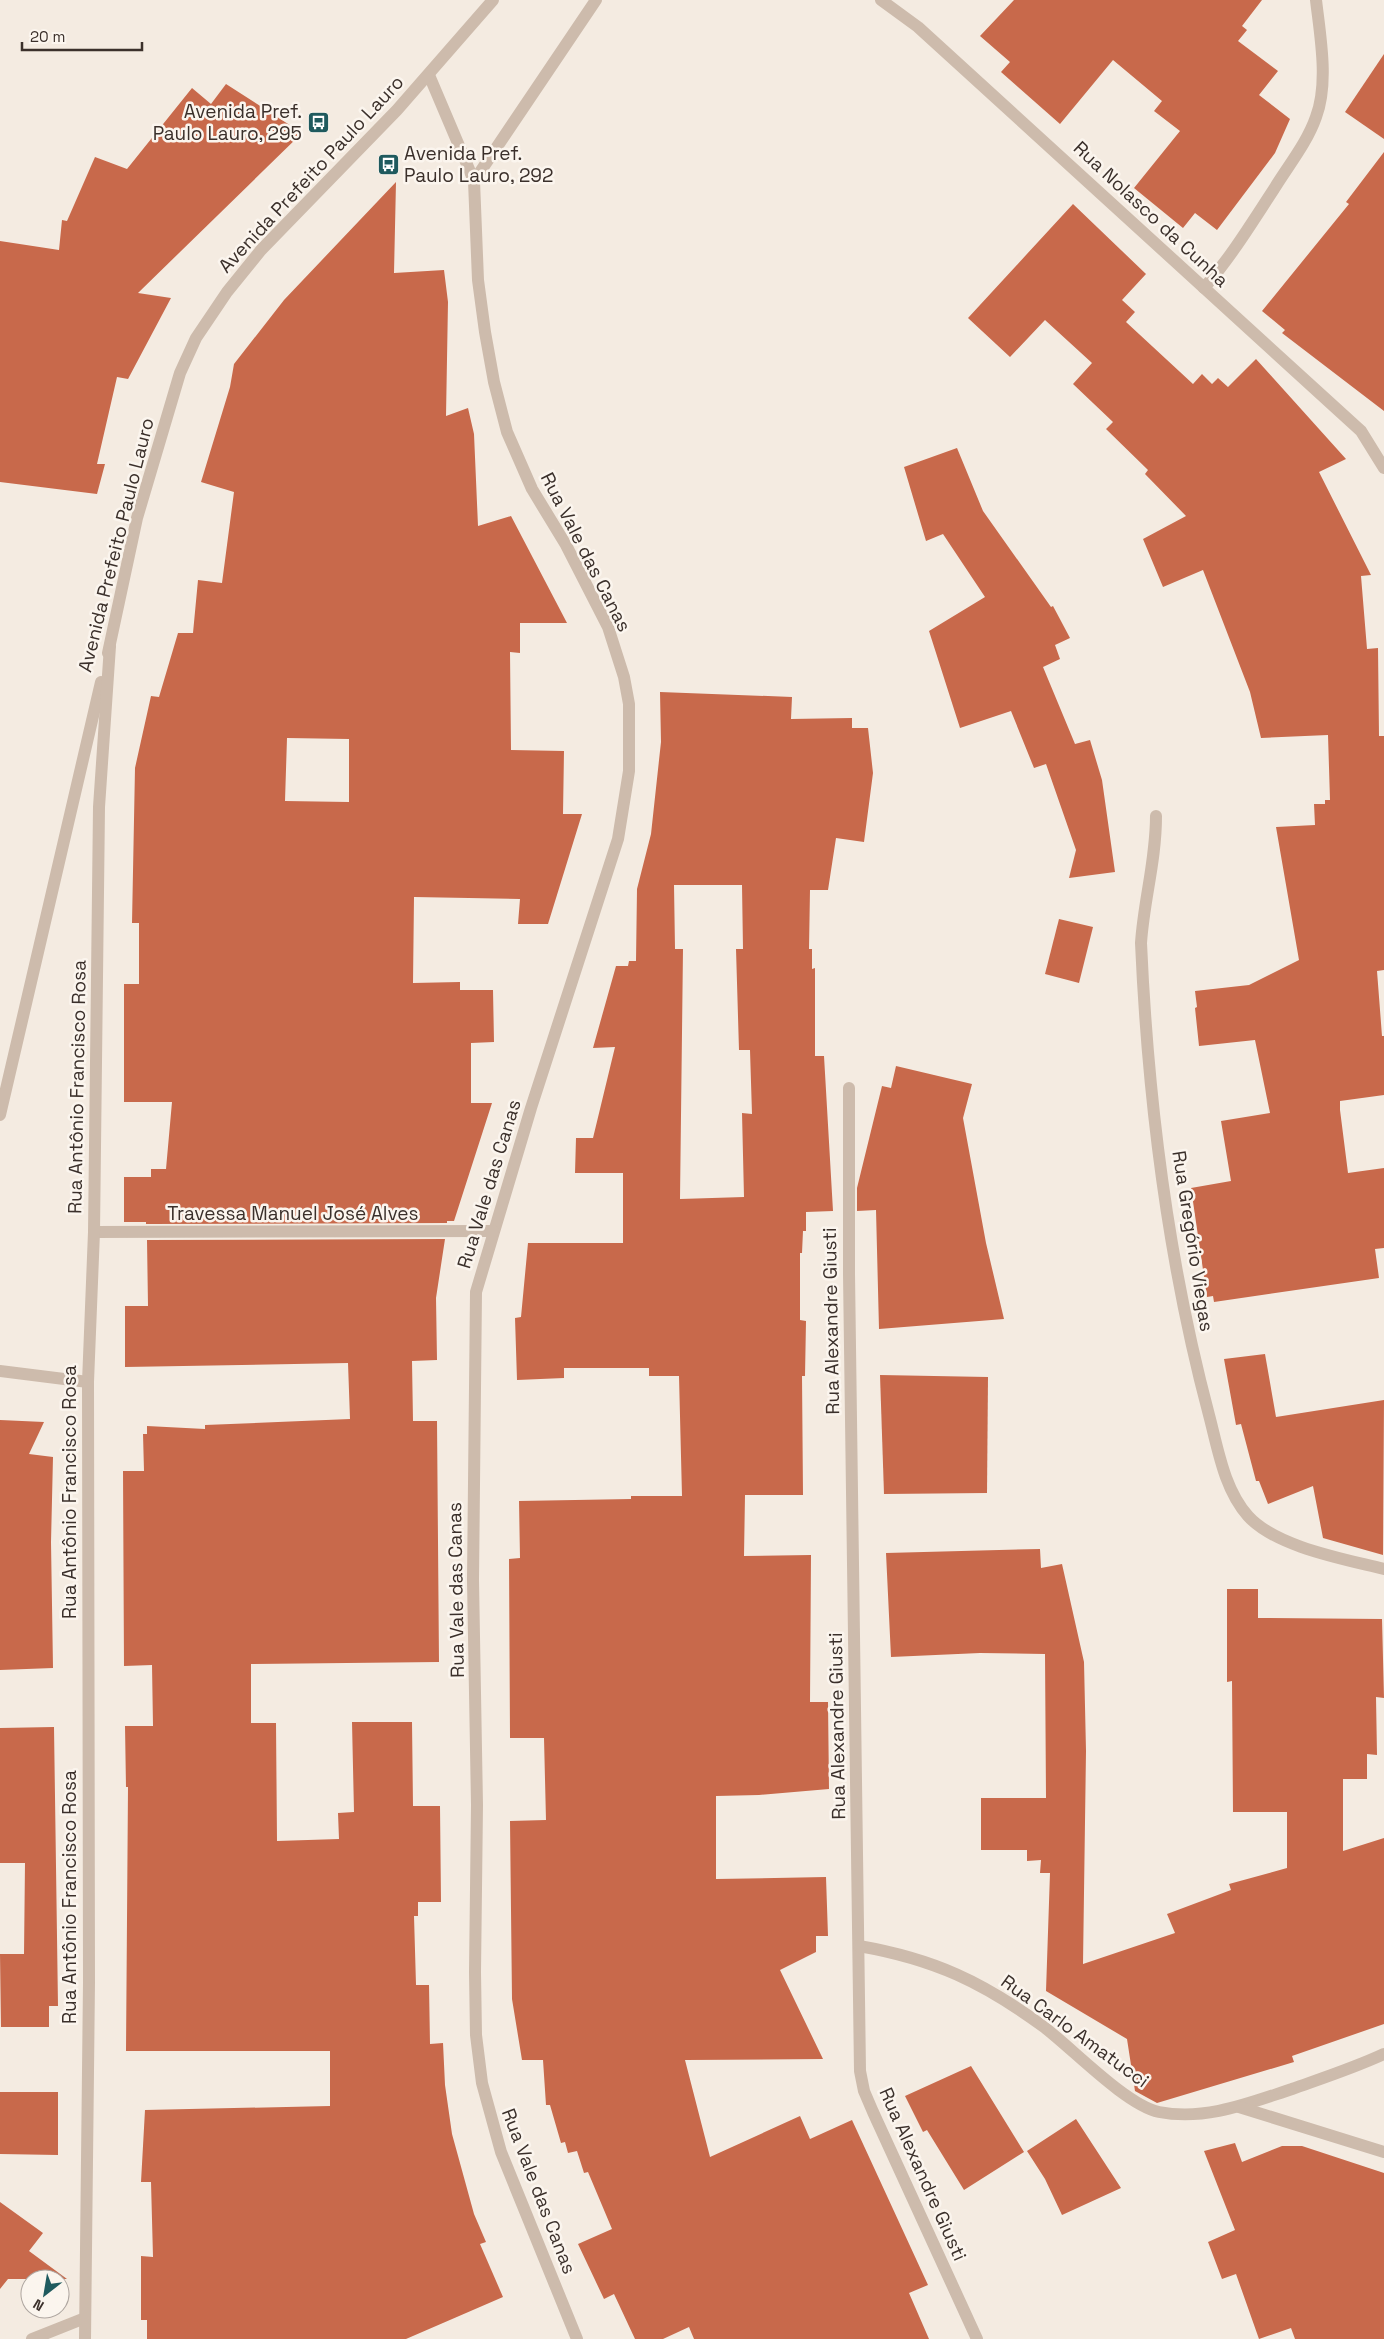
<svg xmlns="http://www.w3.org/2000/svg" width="1384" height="2339" font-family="'Space Grotesk',sans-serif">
  <rect width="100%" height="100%" fill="#f4ebe1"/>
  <g fill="#c8694b" fill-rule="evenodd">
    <polygon points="1014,0 1262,0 1242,26 1247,30 1238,41 1278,71 1259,95 1290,119 1275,153 1217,230 1195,213 1183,228 1134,188 1180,131 1154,111 1162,101 1113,60 1060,124 1001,72 1010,62 980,36"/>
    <polygon points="1384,54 1384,139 1345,112"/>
    <polygon points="226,84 302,133 138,293 171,298 128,379 117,377 97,464 105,464 97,494 0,482 0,241 59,250 62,220 67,221 95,157 127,169 192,88 211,104"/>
    <polygon points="1384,152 1384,411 1282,333 1285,330 1262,311 1349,204 1346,202"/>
    <path d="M396,182L394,273L444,270L448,302L446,416L468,408L474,434L478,526L511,516L567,623H520V653L510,652L511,750L564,751L563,814H582L548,924H518L520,899L414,897L413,983L460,982V990H493L494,1042L471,1043V1103H492L454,1221H447V1223L146,1224V1222H124V1177H151V1169H166L172,1102H124V984H139V923H132L135,768L151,696L159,697L178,633H193L198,580L222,583L234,492L201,482L230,387L234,364L284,300ZM287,738L349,739V802L285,801Z"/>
    <polygon points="1073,204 1146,274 1122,300 1135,312 1126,322 1193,384 1202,374 1212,384 1218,378 1228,387 1256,359 1346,459 1319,472 1371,575 1361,576 1367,649 1378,648 1379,736 1384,736 1384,970 1377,971 1382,1036 1384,1036 1384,1095 1340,1101 1340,1110 1348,1173 1384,1168 1384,1248 1375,1249 1379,1278 1214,1302 1213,1296 1207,1297 1191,1188 1231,1181 1221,1121 1270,1113 1255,1040 1199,1046 1195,1008 1197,1007 1195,991 1249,985 1299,960 1276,827 1315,825 1314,804 1325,804 1325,800 1330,800 1328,735 1261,738 1250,692 1203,570 1163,587 1143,539 1186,516 1145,474 1148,470 1106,429 1113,422 1073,384 1092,363 1045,320 1010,357 968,318"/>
    <polygon points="957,448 983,511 1051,607 1053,606 1070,638 1055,645 1060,659 1043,667 1075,744 1090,740 1102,780 1115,872 1069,878 1076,850 1046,764 1034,768 1011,711 960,728 929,631 985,597 943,534 926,541 904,467"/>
    <path d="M660,692L792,697L791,719L852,718V728H868L873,773L864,842L836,838L828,890H810L809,949H812V969L815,968V1056H824L833,1211L806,1212V1231H803L802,1253H800V1320L806,1321L805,1376H802L803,1495H745L744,1556L811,1555L810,1702H828L829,1789L759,1795L716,1796V1879L826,1877L828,1936H816V1952L780,1970L823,2059L685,2060L710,2157L800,2116L810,2139L852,2120L928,2285L909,2293L929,2339H694L689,2327L663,2339H635L614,2294L604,2299L578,2244L612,2229L588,2172L584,2173L577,2151L568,2153L565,2142L561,2143L550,2105H546L543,2060H522L512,1999L510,1821L546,1820L544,1738H510L509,1559L520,1558L519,1501L631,1499V1496H682L679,1376H649V1368H564V1378L517,1380L515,1318L521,1317L528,1243H623V1173H575L576,1138H593L615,1047L593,1048L616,966H628L629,961H636L637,889L651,834L661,742ZM674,885H742L743,949H736L739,1050H750L752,1114L742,1113L744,1197L680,1199L683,949H675Z"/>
    <polygon points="1059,919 1093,927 1079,983 1045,974"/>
    <polygon points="896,1066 972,1084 963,1118 986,1243 1004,1319 879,1329 876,1210 857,1211 857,1188 882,1086 891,1088"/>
    <polygon points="445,1239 436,1298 437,1360 412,1361 413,1421 437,1421 439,1662 251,1664 251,1723 276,1723 277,1841 339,1839 338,1813 354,1812 352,1722 412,1722 413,1806 440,1806 441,1902 418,1902 418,1916 414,1916 416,1985 429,1985 430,2044 443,2043 445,2085 452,2134 474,2214 486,2242 480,2244 503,2297 406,2339 147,2339 147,2320 141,2320 141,2256 153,2257 151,2182 141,2182 145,2110 330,2106 330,2051 126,2051 128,1787 126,1787 125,1726 153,1726 152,1665 124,1666 123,1471 144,1471 143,1434 147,1434 147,1426 205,1429 205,1425 350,1419 348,1363 125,1367 125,1306 148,1306 147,1240"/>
    <polygon points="1265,1354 1276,1417 1384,1400 1383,1555 1323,1538 1313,1486 1268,1504 1259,1481 1256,1481 1241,1424 1236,1425 1224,1359"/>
    <polygon points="880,1375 988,1377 987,1493 884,1494"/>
    <polygon points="0,1420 44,1422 29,1454 53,1457 51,1542 53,1668 0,1670"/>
    <polygon points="1040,1549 1041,1568 1062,1564 1084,1662 1086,1751 1083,1964 1175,1933 1167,1914 1231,1890 1229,1884 1287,1868 1287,1812 1233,1812 1232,1681 1227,1682 1227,1589 1258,1589 1258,1618 1382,1619 1384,1698 1376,1697 1377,1755 1367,1754 1367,1779 1343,1779 1343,1851 1384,1838 1384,2024 1292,2056 1294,2062 1157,2103 1135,2091 1127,2039 1046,1991 1050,1873 1040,1873 1041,1860 1027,1861 1027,1850 981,1850 981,1798 1046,1798 1045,1654 980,1653 891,1657 886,1553"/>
    <polygon points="54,1727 58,2006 49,2006 49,2027 1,2027 0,1954 24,1954 25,1863 0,1863 0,1728"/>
    <polygon points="971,2066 1024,2152 964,2190 927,2130 923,2132 905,2096"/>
    <polygon points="0,2092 58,2092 58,2155 0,2154"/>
    <polygon points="1076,2119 1121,2188 1062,2215 1045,2179 1027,2151"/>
    <polygon points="1235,2143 1242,2162 1282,2146 1302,2146 1384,2173 1384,2339 1295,2339 1291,2328 1259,2339 1236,2274 1222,2279 1208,2242 1235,2230 1204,2151"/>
    <polygon points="0,2202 43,2233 29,2251 67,2279 8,2279 0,2289"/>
  </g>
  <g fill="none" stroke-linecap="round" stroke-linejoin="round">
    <g stroke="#cdbbac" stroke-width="12">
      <polyline points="881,0 918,27 1361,431 1384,468"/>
      <polyline points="429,75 474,181 478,280 485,332 494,382 507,432 532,489 566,545 608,627 624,677 629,704 629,771 618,839 531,1108 476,1292 473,1580 477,1805 475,1972 476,2035 482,2083 501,2152 577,2339"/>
      <polyline points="474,181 596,0"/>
      <path d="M1204,288C1231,257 1251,224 1274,189C1288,166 1307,143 1316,117C1329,83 1320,35 1316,0"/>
      <polyline points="108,653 137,518 180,373 196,338 227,292 261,250 397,110 493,0"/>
      <path d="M1156,816C1156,861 1144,899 1141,943C1148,1101 1168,1261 1209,1415C1218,1449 1224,1489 1248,1516C1276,1547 1344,1559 1384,1569"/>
      <polyline points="849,1088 849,1274 860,2071 864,2091 873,2112 977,2339"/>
      <polyline points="0,1115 101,682"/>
      <polyline points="94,1232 493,1231"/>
      <polyline points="0,1371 88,1382"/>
      <path d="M859,1946C934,1959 983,1982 1044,2027C1073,2049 1126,2105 1159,2112C1206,2121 1249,2103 1292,2089C1323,2078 1354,2068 1384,2054"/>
      <polyline points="1239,2107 1384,2152"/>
      <polyline points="32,2339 85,2318"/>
      <polyline points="85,2339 89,1982 88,1382 94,1232 99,807 110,646"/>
    </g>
  </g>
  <defs>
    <symbol id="bus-square" viewBox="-11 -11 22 22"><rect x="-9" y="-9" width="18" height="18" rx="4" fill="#1f5a5e" stroke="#fbf5ee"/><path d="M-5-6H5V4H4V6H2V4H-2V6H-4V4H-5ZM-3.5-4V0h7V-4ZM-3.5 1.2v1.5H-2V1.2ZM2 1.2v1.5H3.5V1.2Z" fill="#fff"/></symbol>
  </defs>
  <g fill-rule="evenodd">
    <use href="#bus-square" x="306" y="110" width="25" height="25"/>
    <use href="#bus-square" x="376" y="152" width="25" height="25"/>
  </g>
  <g text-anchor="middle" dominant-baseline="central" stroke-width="5" stroke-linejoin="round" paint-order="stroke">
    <g font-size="19" fill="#3b302b" stroke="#fbf5ee" text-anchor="end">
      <text x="302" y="111">Avenida Pref.<tspan x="302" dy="22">Paulo Lauro, 295</tspan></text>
      <text x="404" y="153" text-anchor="start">Avenida Pref.<tspan x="404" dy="22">Paulo Lauro, 292</tspan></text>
    </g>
    <g font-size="19" fill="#3b302b" stroke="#fbf5ee">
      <text transform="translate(311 174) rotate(-47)">Avenida Prefeito Paulo Lauro</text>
      <text transform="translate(1151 214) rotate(43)">Rua Nolasco da Cunha</text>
      <text transform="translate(116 545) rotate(-76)">Avenida Prefeito Paulo Lauro</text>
      <text transform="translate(586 552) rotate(63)">Rua Vale das Canas</text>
      <text transform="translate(77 1087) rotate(-89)">Rua Antônio Francisco Rosa</text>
      <text transform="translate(489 1184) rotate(-73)">Rua Vale das Canas</text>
      <text x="293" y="1213">Travessa Manuel José Alves</text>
      <text transform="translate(1193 1241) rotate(81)">Rua Gregório Viegas</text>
      <text transform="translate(831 1321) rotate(-91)">Rua Alexandre Giusti</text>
      <text transform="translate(69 1492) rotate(-90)">Rua Antônio Francisco Rosa</text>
      <text transform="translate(456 1590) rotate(-91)">Rua Vale das Canas</text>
      <text transform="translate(837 1726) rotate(-91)">Rua Alexandre Giusti</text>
      <text transform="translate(69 1897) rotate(-90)">Rua Antônio Francisco Rosa</text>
      <text transform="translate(1075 2031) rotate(36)">Rua Carlo Amatucci</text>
      <text transform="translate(923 2174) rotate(66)">Rua Alexandre Giusti</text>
      <text transform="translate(539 2191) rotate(69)">Rua Vale das Canas</text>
    </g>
  </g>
  <g transform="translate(45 2294) rotate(211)"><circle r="24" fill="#fbf5ee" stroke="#aea6a0"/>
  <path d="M0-4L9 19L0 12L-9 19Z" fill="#1f5a5e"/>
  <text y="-8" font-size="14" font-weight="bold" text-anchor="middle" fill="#3b302b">N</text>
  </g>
  <path d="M22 42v8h120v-8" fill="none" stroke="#3b302b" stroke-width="2.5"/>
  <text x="30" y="42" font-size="15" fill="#3b302b" stroke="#fbf5ee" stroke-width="4" paint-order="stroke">20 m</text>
</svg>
